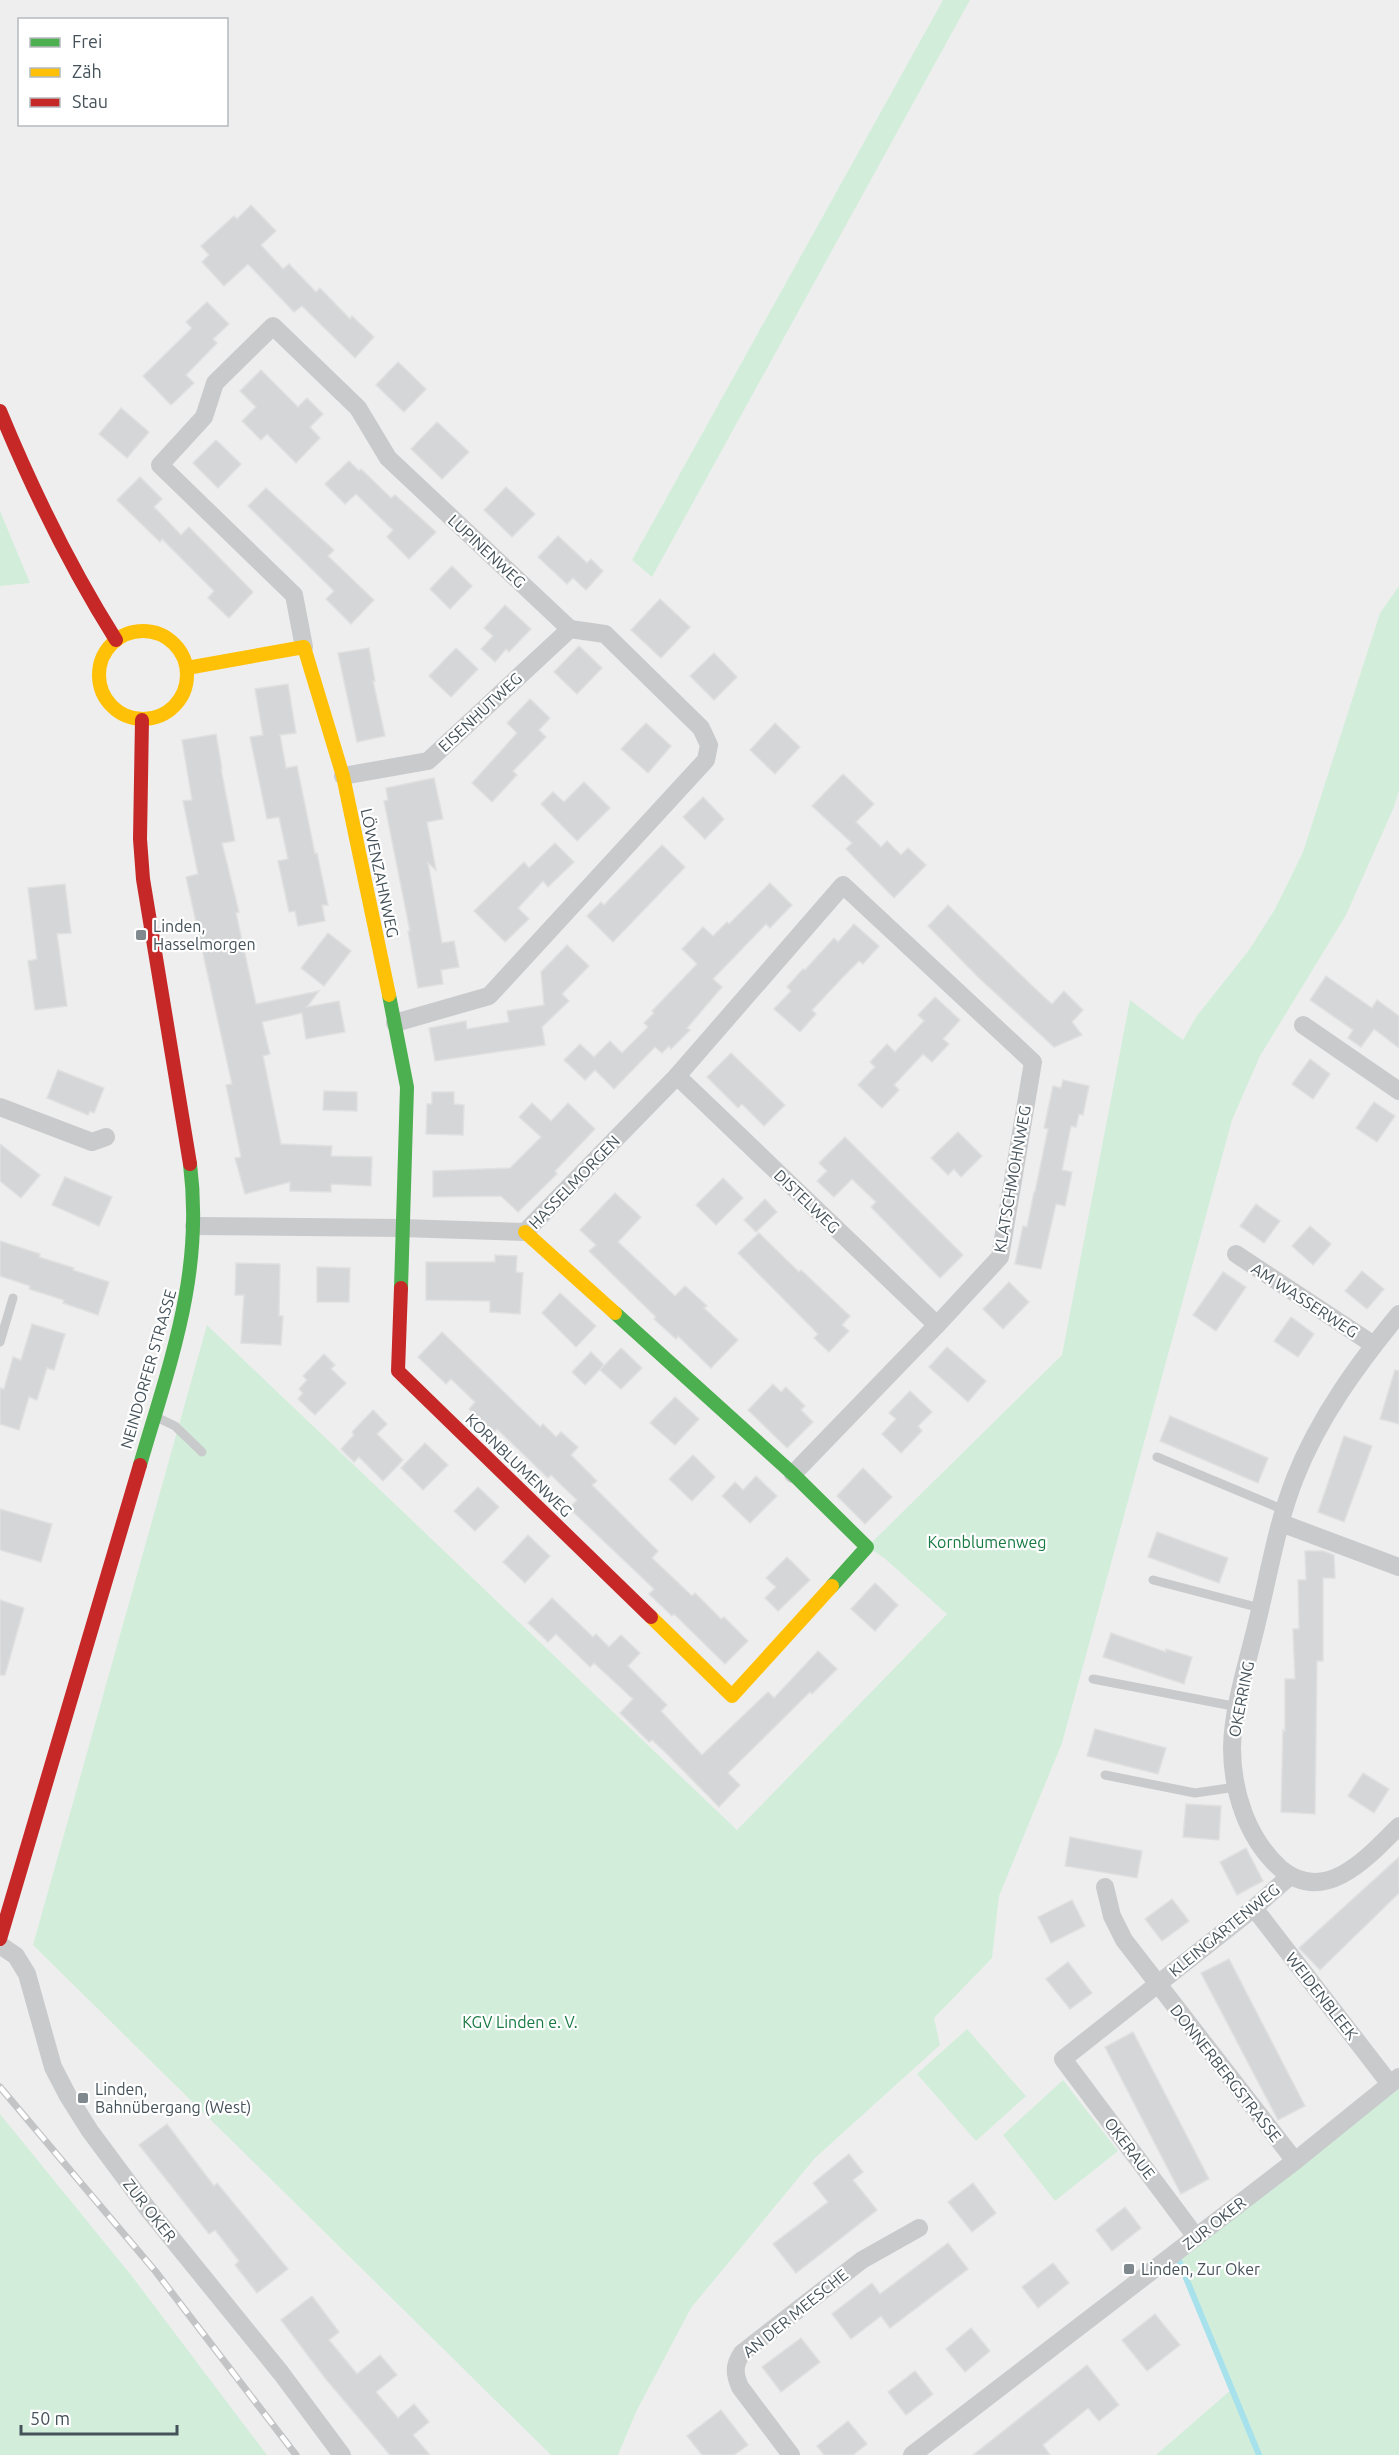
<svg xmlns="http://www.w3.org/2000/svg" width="1399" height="2455" font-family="Ubuntu,sans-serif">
  <rect width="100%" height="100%" fill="#efeeee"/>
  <g fill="#d2eedb">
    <polygon points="943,0 970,0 652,577 632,560"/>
    <polygon points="0,511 30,583 0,586"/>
    <polygon points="1399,586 1399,790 1394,807 1346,915 1260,1056 1232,1120 1062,1743 999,1896 992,1958 934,2018 940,2045 815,2158 691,2308 637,2410 618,2455 551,2455 33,1945 207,1325 737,1830 947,1614 883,1557 867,1547 1062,1355 1130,1000 1183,1040 1196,1017 1249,950 1275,909 1303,852 1380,613"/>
    <polygon points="967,2029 1026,2096 976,2141 917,2074"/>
    <polygon points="1063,2080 1118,2151 1055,2201 1003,2135"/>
    <polygon points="1399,2088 1399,2455 1156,2455 1232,2389 1179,2261"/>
    <polygon points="0,2114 131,2275 267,2455 0,2455"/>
  </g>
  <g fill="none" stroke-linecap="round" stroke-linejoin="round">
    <polyline stroke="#a7e1ec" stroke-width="6" points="1179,2261 1259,2455"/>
  </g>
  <g fill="#d5d6d7" stroke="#e0e0e1" stroke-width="1.5">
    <polygon points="251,205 276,231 261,245 283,269 289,264 316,292 320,288 350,319 352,316 374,337 355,358 302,306 294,312 248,264 224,286 202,262 209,255 201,246 234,216 237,219"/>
    <polygon points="207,302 229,324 213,339 217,343 186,375 194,383 171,405 143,376 192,328 186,322"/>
    <polygon points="398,362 426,389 404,412 376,385"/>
    <polygon points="261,370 298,407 307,398 323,414 310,427 320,438 296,463 267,434 261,440 242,421 256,407 240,391"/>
    <polygon points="121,408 149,432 127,458 99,434"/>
    <polygon points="437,422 469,452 442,479 411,449"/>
    <polygon points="216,440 241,464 218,488 193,463"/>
    <polygon points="349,461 359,471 361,469 391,498 395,495 436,532 409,559 387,537 393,530 356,494 345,504 325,484"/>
    <polygon points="140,477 162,499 154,507 181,535 189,527 253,592 229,618 208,598 214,591 162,539 160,542 117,500"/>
    <polygon points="506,487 535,514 512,537 484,510"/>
    <polygon points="266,488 334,550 328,556 374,600 351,624 326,599 334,591 248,506"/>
    <polygon points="558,536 587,563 591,559 603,571 586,590 573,578 567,584 538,557"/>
    <polygon points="452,566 472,586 450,609 430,589"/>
    <polygon points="660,599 690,627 661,658 631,630"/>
    <polygon points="505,605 531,629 509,652 506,649 495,662 481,649 493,636 484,628"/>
    <polygon points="579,646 602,668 577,694 554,672"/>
    <polygon points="369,648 375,681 373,681 385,736 357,742 338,653"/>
    <polygon points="456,648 478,669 451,697 429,676"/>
    <polygon points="714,653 737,677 714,700 690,676"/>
    <polygon points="288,684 296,733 280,735 286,768 297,766 315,854 317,853 328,905 322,905 325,921 298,926 295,911 289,912 278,861 288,859 279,817 267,819 250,737 263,735 255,689"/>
    <polygon points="530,699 550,718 539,730 546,737 513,771 517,775 492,802 472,783 517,733 507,723"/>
    <polygon points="646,723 671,746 648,773 621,749"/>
    <polygon points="775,723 800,747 775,774 750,750"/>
    <polygon points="216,734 222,769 221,769 235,841 222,843 239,912 236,913 256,1004 319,991 307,1007 339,1001 345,1032 306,1039 302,1013 262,1022 270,1054 263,1056 281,1144 332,1146 331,1156 372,1157 371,1186 331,1184 331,1192 290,1191 290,1182 245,1194 235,1158 241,1157 226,1085 232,1084 186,877 198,874 183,801 192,800 182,740"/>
    <polygon points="843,774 874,804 856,822 881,847 887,841 901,855 908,848 926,865 894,898 846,849 852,843 812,806"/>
    <polygon points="434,778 443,819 427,822 436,870 428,863 442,943 454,941 459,967 441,970 443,984 418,988 408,931 410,931 384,801 388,800 386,788"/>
    <polygon points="584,782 610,808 577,841 541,804 553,792 564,802"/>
    <polygon points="703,797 724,819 705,839 683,817"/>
    <polygon points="555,843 574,862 548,887 543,881 518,908 529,919 505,942 474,911 524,862 529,868"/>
    <polygon points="662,845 685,867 613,942 587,916 601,902 604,905"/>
    <polygon points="770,883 792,905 770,928 766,924 713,979 722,987 687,1028 690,1030 671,1049 669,1046 662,1053 655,1047 614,1089 595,1070 585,1080 564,1060 580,1044 594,1057 610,1041 622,1053 648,1027 644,1023 654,1013 652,1011 697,964 682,949 703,927 713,936 727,922 729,924"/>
    <polygon points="65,884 71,933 57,934 67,1006 35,1010 28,961 37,959 28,888"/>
    <polygon points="948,905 1045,998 1052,1004 1064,991 1083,1010 1072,1022 1082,1035 1054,1047 979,978 928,926"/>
    <polygon points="854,924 879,946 863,964 859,961 842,978 812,1010 816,1014 800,1032 774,1009 791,991 787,987 803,969 805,970 834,938 838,942"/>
    <polygon points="328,933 351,951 324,986 301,968"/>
    <polygon points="567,945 589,966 562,994 569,1001 542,1027 545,1045 435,1061 429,1028 466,1021 467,1029 509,1022 507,1011 544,1005 541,972"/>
    <polygon points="1326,976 1372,1008 1377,1000 1399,1016 1399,1048 1374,1029 1361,1047 1348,1038 1353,1030 1310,1000"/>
    <polygon points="935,997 960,1020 943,1039 949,1044 932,1062 923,1054 894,1085 899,1090 882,1108 858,1085 875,1067 870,1062 887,1044 895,1052 924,1021 918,1015"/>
    <polygon points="731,1053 785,1105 764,1126 742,1104 738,1108 707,1077"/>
    <polygon points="1310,1059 1330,1074 1313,1099 1292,1084"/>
    <polygon points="58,1070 104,1088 94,1113 90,1111 88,1115 47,1098"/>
    <polygon points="1063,1080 1089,1086 1083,1115 1079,1114 1076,1127 1071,1126 1062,1170 1072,1172 1065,1206 1056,1204 1041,1269 1015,1264 1023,1226 1027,1227 1034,1192 1035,1192 1048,1129 1044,1128 1053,1086 1061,1088"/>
    <polygon points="324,1091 357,1092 357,1111 323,1110"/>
    <polygon points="432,1092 454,1092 454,1104 464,1105 463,1135 426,1134 427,1104 432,1104"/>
    <polygon points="1374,1102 1395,1116 1377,1142 1356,1128"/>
    <polygon points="532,1103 551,1121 568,1103 595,1129 555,1171 557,1174 518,1212 501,1196 433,1197 433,1171 510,1168 541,1137 519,1117"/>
    <polygon points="958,1132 982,1156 961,1177 954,1169 948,1175 931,1158"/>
    <polygon points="845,1137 963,1255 940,1278 871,1207 876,1202 852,1179 834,1197 817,1181 827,1171 819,1163"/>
    <polygon points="0,1144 40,1175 21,1198 0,1181"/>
    <polygon points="65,1177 112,1197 99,1226 52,1205"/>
    <polygon points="723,1178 743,1198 716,1225 696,1205"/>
    <polygon points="615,1193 641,1217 618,1242 675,1296 685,1286 707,1306 704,1308 738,1340 711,1368 678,1336 676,1339 654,1319 656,1317 589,1251 596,1245 580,1230"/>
    <polygon points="765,1199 777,1212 756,1232 744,1220"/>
    <polygon points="1256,1204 1280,1221 1264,1243 1240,1226"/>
    <polygon points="1310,1226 1331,1244 1313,1265 1292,1246"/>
    <polygon points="759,1233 799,1272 801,1270 850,1316 842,1325 849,1331 829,1352 814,1338 818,1334 738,1253"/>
    <polygon points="0,1241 40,1254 39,1257 74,1268 73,1270 109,1282 98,1315 63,1303 64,1300 29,1289 30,1286 0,1276"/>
    <polygon points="495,1255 517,1256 516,1272 523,1273 520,1314 490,1312 490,1301 426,1300 426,1262 495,1262"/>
    <polygon points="236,1263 280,1264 279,1316 283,1316 281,1345 241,1343 244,1295 235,1295"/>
    <polygon points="317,1267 350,1268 349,1302 317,1302"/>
    <polygon points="1362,1271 1384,1289 1367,1309 1345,1291"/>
    <polygon points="1223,1272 1246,1287 1216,1331 1193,1315"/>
    <polygon points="1009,1282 1029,1302 1003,1329 983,1309"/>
    <polygon points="560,1293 596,1326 576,1347 542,1313"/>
    <polygon points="1291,1317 1314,1334 1298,1357 1274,1341"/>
    <polygon points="32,1324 65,1334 54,1370 47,1368 37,1400 29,1397 19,1430 0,1424 0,1388 4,1389 13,1357 21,1360"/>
    <polygon points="442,1332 540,1427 543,1424 556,1437 561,1432 578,1447 571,1455 597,1481 592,1485 658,1551 652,1558 692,1596 695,1593 721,1619 724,1617 748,1641 725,1664 674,1614 672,1616 649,1594 654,1589 569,1508 577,1500 551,1475 548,1478 497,1429 493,1433 469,1409 475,1402 451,1379 446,1384 418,1357"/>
    <polygon points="947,1347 986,1381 968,1402 929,1367"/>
    <polygon points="621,1348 642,1368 621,1389 600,1370"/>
    <polygon points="591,1352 604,1365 585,1385 572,1372"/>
    <polygon points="324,1354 335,1365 331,1369 346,1383 315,1415 298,1399 303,1393 299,1389 307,1380 303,1376"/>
    <polygon points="1395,1370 1399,1371 1399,1424 1380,1419"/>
    <polygon points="773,1384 781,1392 786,1387 805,1406 801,1410 813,1422 787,1448 748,1410"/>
    <polygon points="910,1391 932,1412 918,1426 922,1431 901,1453 882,1434 896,1419 889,1413"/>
    <polygon points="675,1397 699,1419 675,1445 650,1423"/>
    <polygon points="373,1410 387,1424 377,1434 403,1460 383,1481 359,1457 354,1462 341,1449 354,1435 352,1432"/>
    <polygon points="1170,1416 1268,1458 1258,1483 1160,1441"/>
    <polygon points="1344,1436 1372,1446 1344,1522 1318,1512"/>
    <polygon points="425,1443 448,1465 423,1490 401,1468"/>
    <polygon points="693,1455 715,1477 692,1501 669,1479"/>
    <polygon points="863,1468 892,1497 865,1524 837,1496"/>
    <polygon points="756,1476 777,1496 750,1523 722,1496 735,1482 743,1490"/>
    <polygon points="478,1487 499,1507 475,1531 454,1511"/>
    <polygon points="0,1509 52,1524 41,1562 0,1550"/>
    <polygon points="1157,1532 1228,1558 1219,1583 1148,1557"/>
    <polygon points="528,1535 550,1556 525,1583 503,1562"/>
    <polygon points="1305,1551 1323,1551 1334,1555 1335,1578 1323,1578 1323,1661 1317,1661 1315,1814 1281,1812 1283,1730 1285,1731 1285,1679 1295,1679 1293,1629 1299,1629 1298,1580 1306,1580"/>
    <polygon points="787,1557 810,1580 778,1611 765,1598 776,1587 766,1578"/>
    <polygon points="875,1583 898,1605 875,1631 851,1609"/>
    <polygon points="552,1598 593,1637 596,1634 609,1647 621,1635 640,1653 628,1666 667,1705 661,1711 702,1755 768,1692 774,1698 818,1651 837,1669 812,1694 810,1692 728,1773 740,1785 719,1807 666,1753 652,1740 649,1742 620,1713 633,1699 594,1663 590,1667 556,1634 548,1642 528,1623"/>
    <polygon points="0,1600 24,1608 5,1675 0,1675"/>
    <polygon points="1111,1633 1166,1652 1166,1649 1192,1657 1184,1684 1103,1657"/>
    <polygon points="1095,1729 1166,1748 1158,1774 1087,1756"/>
    <polygon points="1363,1773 1389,1789 1374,1813 1348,1796"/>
    <polygon points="1186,1804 1221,1806 1219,1840 1183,1837"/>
    <polygon points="1070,1837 1142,1851 1137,1878 1065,1866"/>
    <polygon points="1246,1848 1263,1881 1237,1895 1220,1862"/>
    <polygon points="1399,1857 1399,1893 1320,1970 1299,1948"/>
    <polygon points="1172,1899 1189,1921 1162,1941 1145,1919"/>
    <polygon points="1072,1900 1085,1926 1051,1943 1038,1917"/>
    <polygon points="1229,1959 1305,2106 1278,2120 1201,1973"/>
    <polygon points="1068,1962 1092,1993 1070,2009 1046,1979"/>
    <polygon points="1133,2032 1209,2179 1181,2194 1105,2047"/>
    <polygon points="167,2124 214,2186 217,2183 288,2269 257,2293 235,2265 239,2261 215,2230 209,2234 139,2145"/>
    <polygon points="849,2154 863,2172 853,2180 877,2210 796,2273 773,2244 828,2202 813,2183"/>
    <polygon points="973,2183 996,2213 972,2232 948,2202"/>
    <polygon points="1125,2207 1141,2228 1112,2251 1096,2230"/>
    <polygon points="948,2243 968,2269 890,2328 881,2316 851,2339 832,2314 872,2283 880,2294"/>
    <polygon points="1053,2263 1069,2283 1038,2308 1022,2287"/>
    <polygon points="312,2296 339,2332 329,2340 357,2374 380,2355 397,2375 376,2392 398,2418 414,2404 429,2422 413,2435 430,2455 390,2455 325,2378 281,2320"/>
    <polygon points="1155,2314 1180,2345 1147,2371 1122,2340"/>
    <polygon points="971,2328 990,2351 965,2372 946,2349"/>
    <polygon points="801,2338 820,2362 781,2392 762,2367"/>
    <polygon points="1087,2365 1119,2405 1099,2421 1088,2408 1043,2445 1050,2455 973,2455"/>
    <polygon points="915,2371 933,2394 906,2415 888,2392"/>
    <polygon points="721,2410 748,2445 734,2455 702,2455 687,2436"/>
    <polygon points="848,2421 867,2444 853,2455 824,2455 817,2446"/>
  </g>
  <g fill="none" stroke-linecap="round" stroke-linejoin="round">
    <g stroke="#c8cacc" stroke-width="9">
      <polyline points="0,1342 13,1298"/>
      <polyline points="154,1416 175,1426 202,1452"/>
      <polyline points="1157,1457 1284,1510"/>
      <polyline points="1153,1580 1260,1608"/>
      <polyline points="1093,1679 1238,1707"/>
      <polyline points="1105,1775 1195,1793 1236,1787"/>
    </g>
    <g stroke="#c8cacc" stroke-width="18">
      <polyline points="304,647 294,595 160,465 204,417 215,383 273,326 358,408 388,458 570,629 605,634 701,728 709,745 706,760 489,996 395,1023"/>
      <polyline points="343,776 428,761 570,629"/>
      <polyline points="1303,1025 1399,1091"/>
      <polyline points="677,1076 937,1325"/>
      <polyline points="0,1107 92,1142 106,1137"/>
      <polyline points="194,1226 402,1228 525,1232 677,1076 843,885 1033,1062 1000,1257 937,1325 793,1474"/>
      <polyline points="1236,1254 1374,1345"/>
      <path d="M1399,1314C1358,1364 1319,1417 1295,1478C1278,1521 1270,1568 1259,1614C1250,1655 1233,1704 1232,1747C1232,1791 1247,1839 1281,1869C1326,1906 1369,1856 1399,1826"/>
      <polyline points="1281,1523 1399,1567"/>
      <polyline points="1105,1887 1112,1916 1124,1940 1295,2161"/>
      <polyline points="1254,1908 1390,2084"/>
      <polyline points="0,1945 16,1956 27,1974 53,2067 68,2096 90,2131 148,2209 281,2373 342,2455"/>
      <polyline points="1196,2237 1063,2059 1254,1908 1290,1876"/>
      <path d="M791,2455L740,2387C734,2373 734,2365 742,2353L862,2260L919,2228"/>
      <polyline points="912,2455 1295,2161 1399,2077"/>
    </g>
    <g stroke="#4caf50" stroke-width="14">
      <polyline points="389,995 407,1087 401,1288"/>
      <polyline points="615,1313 793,1474 867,1547 832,1586"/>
      <path d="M140,1465C170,1362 204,1273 190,1164"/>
    </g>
    <g stroke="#ffc107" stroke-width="14">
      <circle cx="143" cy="675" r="44"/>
      <polyline points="187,668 304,647 343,776 389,995"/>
      <polyline points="525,1232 615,1313"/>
      <polyline points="651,1617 732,1696 832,1586"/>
    </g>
    <g stroke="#c62828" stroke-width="14">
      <path d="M0,411C33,491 70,567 116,640"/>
      <polyline points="142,720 140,839 143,879 190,1164"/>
      <polyline points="401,1288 398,1371 651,1617"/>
      <polyline points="0,1939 140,1465"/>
    </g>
    <defs>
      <polyline id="rail" points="0,2087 156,2272 296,2455"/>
    </defs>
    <use href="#rail" stroke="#c3c4c6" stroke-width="7"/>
    <use href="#rail" stroke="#fff" stroke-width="4.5" stroke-dasharray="14" stroke-linecap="butt"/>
  </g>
  <g fill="#80898e" stroke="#fff" stroke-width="2">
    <rect x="135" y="929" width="12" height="12" rx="3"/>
    <rect x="77" y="2092" width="12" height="12" rx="3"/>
    <rect x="1123" y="2263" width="12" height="12" rx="3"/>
  </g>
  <g text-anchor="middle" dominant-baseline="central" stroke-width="4.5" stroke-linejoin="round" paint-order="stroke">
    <g font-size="16" fill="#45525a" stroke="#fff">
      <text transform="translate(487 551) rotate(43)">LUPINENWEG</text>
      <text transform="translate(480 712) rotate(-43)">EISENHUTWEG</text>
      <text transform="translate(380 873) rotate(78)">LÖWENZAHNWEG</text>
      <text transform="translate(1012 1179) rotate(-80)">KLATSCHMOHNWEG</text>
      <text transform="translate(574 1182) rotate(-46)">HASSELMORGEN</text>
      <text transform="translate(807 1201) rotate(44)">DISTELWEG</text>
      <text transform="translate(1305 1300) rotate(33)">AM WASSERWEG</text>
      <text transform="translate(148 1369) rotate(-74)">NEINDORFER STRASSE</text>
      <text transform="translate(519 1465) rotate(44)">KORNBLUMENWEG</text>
      <text transform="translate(1241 1699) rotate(-79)">OKERRING</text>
      <text transform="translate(1224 1930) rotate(-39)">KLEINGARTENWEG</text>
      <text transform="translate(1322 1996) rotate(52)">WEIDENBLEEK</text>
      <text transform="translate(1226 2073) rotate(52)">DONNERBERGSTRASSE</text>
      <text transform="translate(1130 2148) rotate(53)">OKERAUE</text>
      <text transform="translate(150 2210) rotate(52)">ZUR OKER</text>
      <text transform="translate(1214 2223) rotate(-38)">ZUR OKER</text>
      <text transform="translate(795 2313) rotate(-39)">AN DER MEESCHE</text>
    </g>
    <g font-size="16" fill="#45525a" stroke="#fff" text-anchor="start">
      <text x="153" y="926">Linden,<tspan x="153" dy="18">Hasselmorgen</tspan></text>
      <text x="95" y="2089">Linden,<tspan x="95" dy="18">Bahnübergang (West)</tspan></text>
      <text x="1141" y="2269">Linden, Zur Oker</text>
    </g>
    <g font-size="16" fill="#177a42" stroke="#fff">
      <text x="987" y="1542">Kornblumenweg</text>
      <text x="520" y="2022">KGV Linden e. V.</text>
    </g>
  </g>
  <rect x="18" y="18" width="210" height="108" fill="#ffffff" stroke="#b5babd" stroke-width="1.5"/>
  <rect x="30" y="38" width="30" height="9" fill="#4caf50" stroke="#b5babd" stroke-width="1.5"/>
  <text x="72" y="48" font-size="18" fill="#45525a">Frei</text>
  <rect x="30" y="68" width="30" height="9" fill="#ffc107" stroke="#b5babd" stroke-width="1.5"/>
  <text x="72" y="78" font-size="18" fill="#45525a">Zäh</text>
  <rect x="30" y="98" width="30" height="9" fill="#c62828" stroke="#b5babd" stroke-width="1.5"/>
  <text x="72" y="108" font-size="18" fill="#45525a">Stau</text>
  <path d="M21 2425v9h156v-9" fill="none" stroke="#45525a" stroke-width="3"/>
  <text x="30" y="2425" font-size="18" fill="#45525a" stroke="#ffffff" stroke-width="4.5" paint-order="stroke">50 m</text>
</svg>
